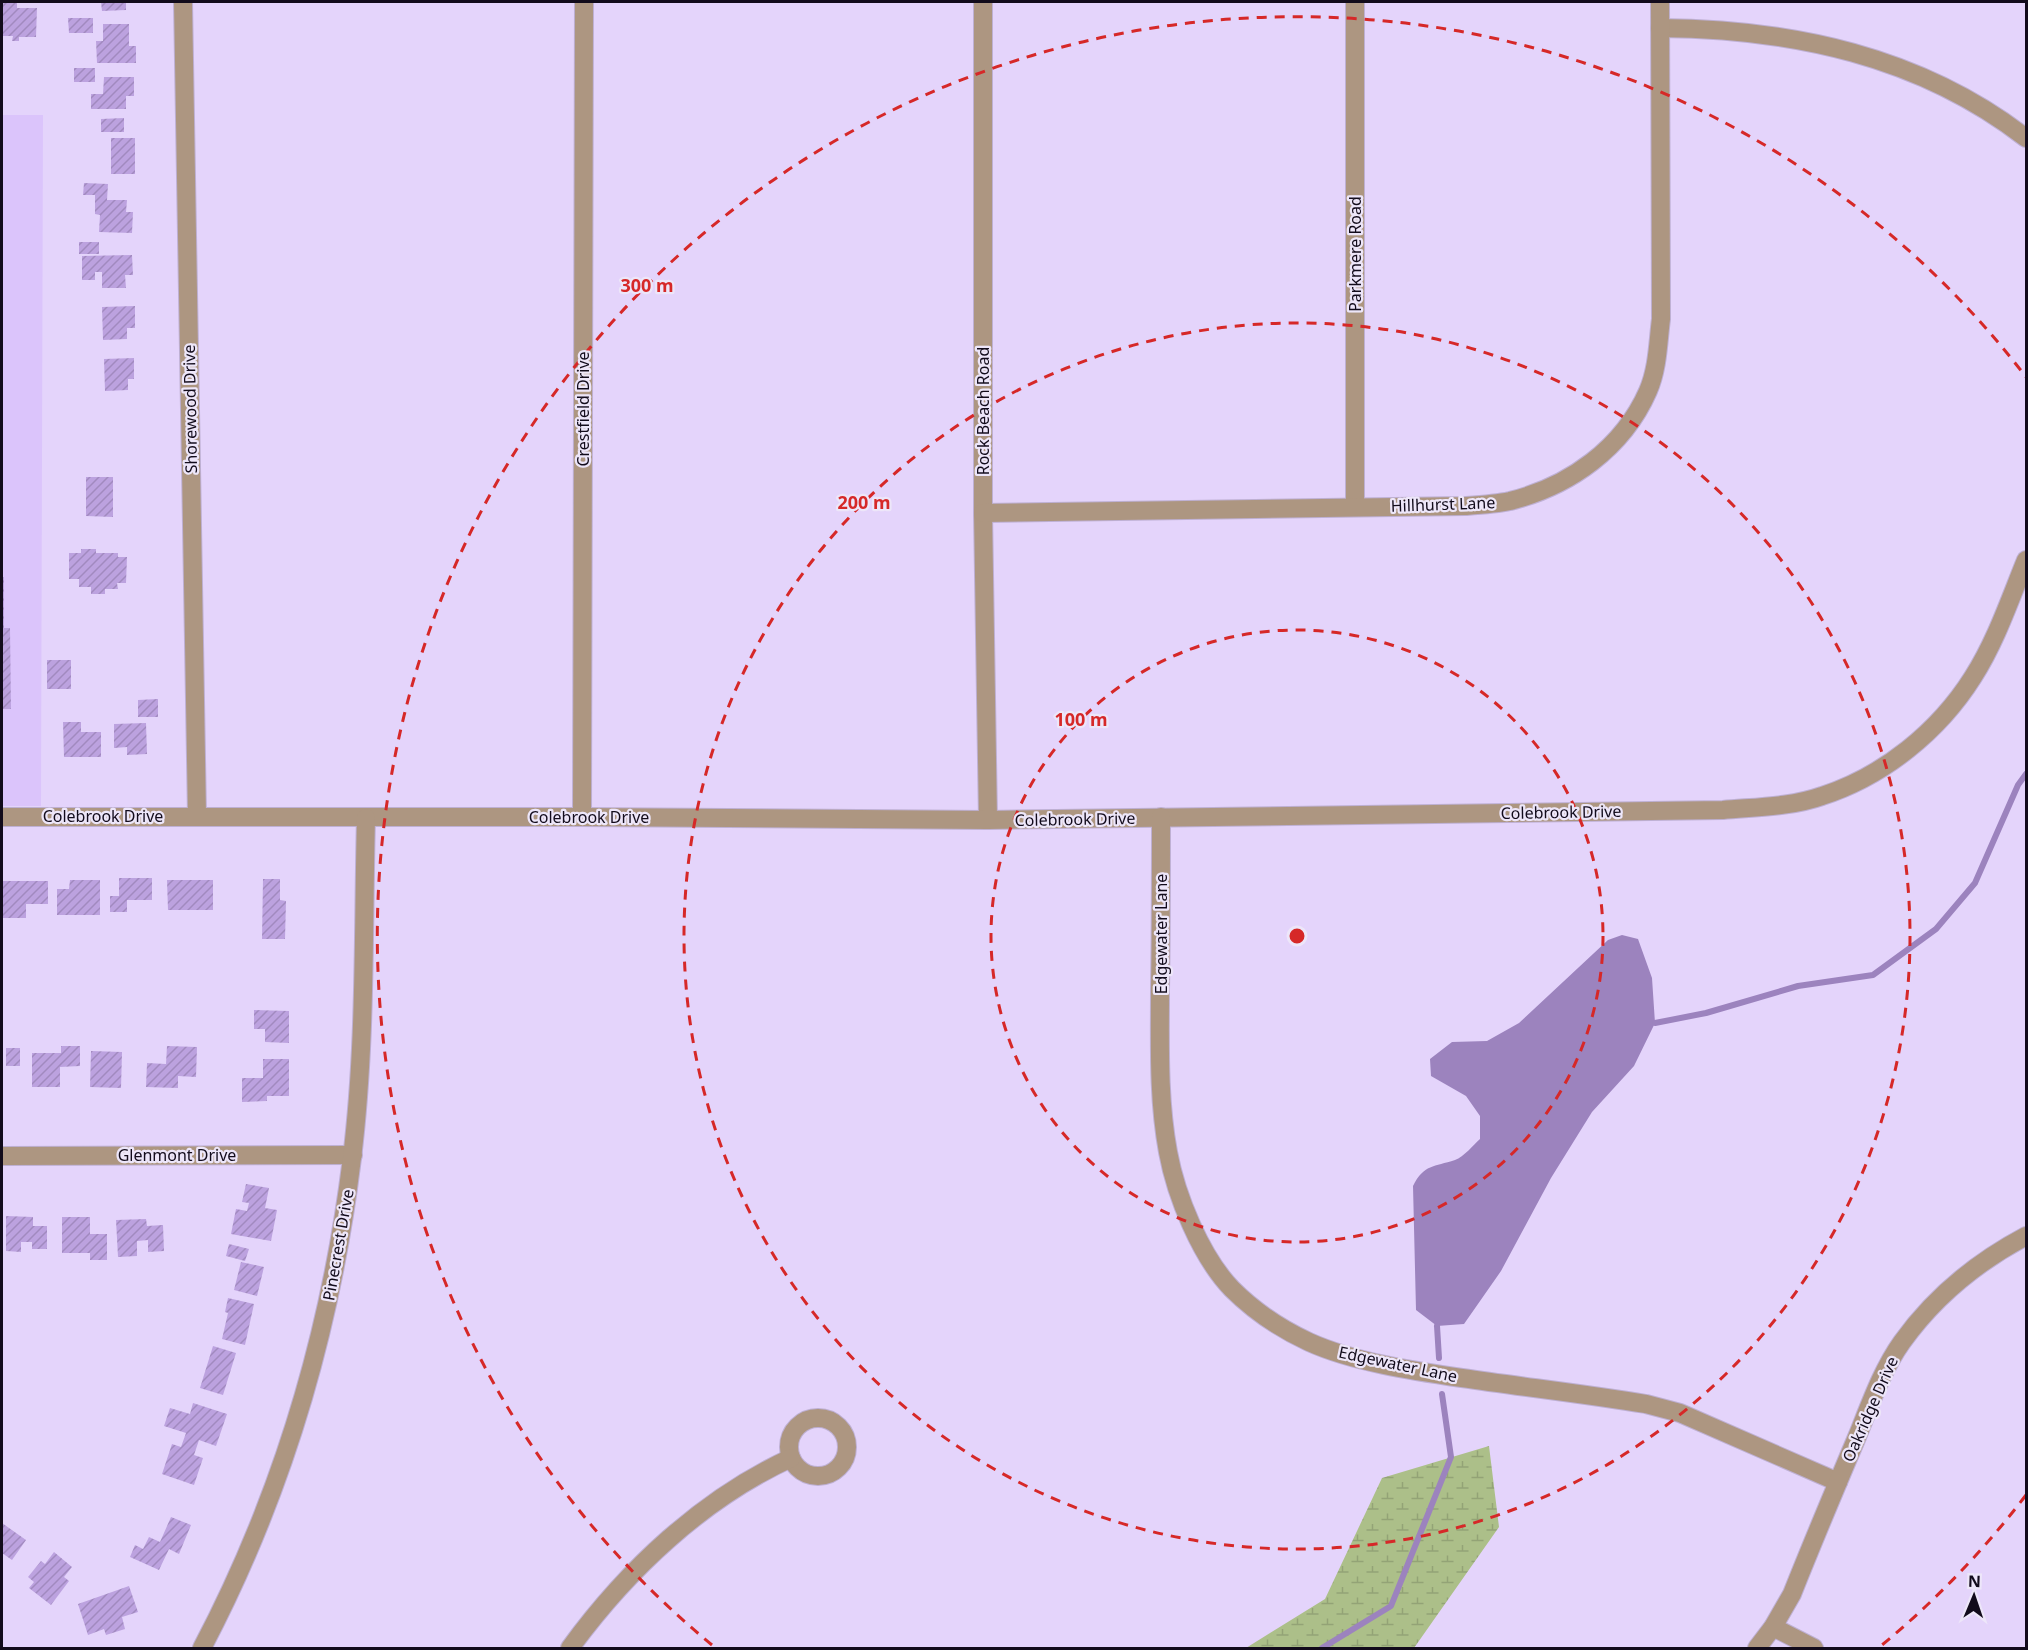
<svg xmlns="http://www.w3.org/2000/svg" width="2028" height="1650" font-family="'Noto Sans',sans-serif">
  <defs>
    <pattern id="wetland-marsh" width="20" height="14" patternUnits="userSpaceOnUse" patternTransform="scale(1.5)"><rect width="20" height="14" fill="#acbf89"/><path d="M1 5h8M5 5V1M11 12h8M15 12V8" fill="none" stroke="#93a376"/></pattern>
    <pattern id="building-hatch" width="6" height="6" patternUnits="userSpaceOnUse" patternTransform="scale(1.5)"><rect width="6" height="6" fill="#bca2df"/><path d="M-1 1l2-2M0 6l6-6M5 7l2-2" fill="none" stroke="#a18abf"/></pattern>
  </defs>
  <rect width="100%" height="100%" fill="#e4d4fb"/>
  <polygon fill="#dbc4fb" points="2,115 43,115 41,806 2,806"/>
  <polygon fill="url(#wetland-marsh)" points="1489,1446 1499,1527 1414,1648 1246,1648 1325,1599 1382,1478"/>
  <path fill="#9c83be" d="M1622,935L1638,939L1652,978L1655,1023L1634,1066L1592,1112L1551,1178L1501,1271L1464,1324L1437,1326L1416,1310L1413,1186C1424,1164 1434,1167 1455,1160C1464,1157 1473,1145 1480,1139V1116L1466,1096L1431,1076L1430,1059L1452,1042L1487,1041L1519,1023L1608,940Z"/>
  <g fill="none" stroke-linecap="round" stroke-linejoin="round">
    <g stroke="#9c83be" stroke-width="6">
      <polyline points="1655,1023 1706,1013 1798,986 1873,975 1936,929 1975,883 2018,785 2026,774"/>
      <polyline points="1437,1326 1439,1358"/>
      <polyline points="1322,1648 1391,1606 1451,1457 1442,1394"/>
    </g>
  </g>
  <g fill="url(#building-hatch)">
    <polygon points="2,2 17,2 17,8 37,8 36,37 19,37 19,41 12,41 13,36 2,36"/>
    <polygon points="101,2 126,2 126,10 102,11"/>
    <polygon points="68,18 93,18 93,33 69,33"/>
    <polygon points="103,24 129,24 129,46 136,46 136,63 97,63 96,41 103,41"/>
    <rect x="74" y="68" width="21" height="14"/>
    <polygon points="104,77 134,77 134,96 126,96 126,109 91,109 91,94 103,94"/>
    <polygon points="124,118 124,132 101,132 101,119"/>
    <rect x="111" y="138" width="24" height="36"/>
    <polygon points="84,183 108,184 107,200 127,200 126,212 133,212 132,233 99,232 100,215 95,214 95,195 83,195"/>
    <rect x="79" y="242" width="20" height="12"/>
    <polygon points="132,255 133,275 125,275 126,288 102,288 102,272 95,272 95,280 82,280 82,256"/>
    <polygon points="135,306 135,328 127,328 127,339 103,340 102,307"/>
    <polygon points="134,358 134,379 128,379 128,390 105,391 104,359"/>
    <polygon points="86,477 113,477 113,517 86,516"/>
    <polygon points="81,549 96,549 96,553 118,553 118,557 127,557 126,583 117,583 118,589 105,589 105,594 91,594 91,587 79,587 79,579 69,579 69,553 81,553"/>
    <polygon points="2,577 4,577 4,628 10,628 11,709 2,709"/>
    <rect x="47" y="660" width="24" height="29"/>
    <polygon points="158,699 158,717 138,717 138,700"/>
    <polygon points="63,722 81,722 81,732 101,732 101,757 64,757"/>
    <polygon points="146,723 147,754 127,755 127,747 114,748 114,724"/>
    <polygon points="119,878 152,878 152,900 127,900 127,912 110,912 110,896 119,896"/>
    <polygon points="263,879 280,879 280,900 286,901 285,939 262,939"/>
    <polygon points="70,880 100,880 100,915 57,915 57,889 69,889"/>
    <polygon points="167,880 213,880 213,910 168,910"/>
    <polygon points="3,881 48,881 48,904 26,904 26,918 3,918"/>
    <polygon points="254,1010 289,1011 289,1043 265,1042 265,1029 254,1029"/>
    <polygon points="61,1046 80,1046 80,1066 60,1067 60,1087 32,1087 32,1053 61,1053"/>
    <polygon points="167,1046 197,1047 196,1077 178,1076 178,1088 146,1087 147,1063 166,1064"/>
    <rect x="6" y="1048" width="14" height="18"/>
    <polygon points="91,1051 122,1052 121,1088 90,1087"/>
    <polygon points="263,1059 289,1059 289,1096 267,1096 267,1101 242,1102 242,1078 263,1078"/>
    <polygon points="246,1184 269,1188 265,1208 277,1210 271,1241 231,1234 236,1209 247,1211 249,1203 242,1202"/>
    <polygon points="6,1216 33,1217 33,1226 47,1226 47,1249 32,1249 32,1242 21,1242 21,1252 6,1251"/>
    <polygon points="62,1217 90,1217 90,1234 107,1234 107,1260 90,1260 90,1253 62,1253"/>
    <polygon points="146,1219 147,1226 163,1225 164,1251 148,1252 148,1240 137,1241 137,1256 118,1257 116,1220"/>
    <polygon points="229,1244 249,1249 245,1261 226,1256"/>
    <polygon points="241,1262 264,1267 257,1296 234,1290"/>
    <polygon points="228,1298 254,1304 245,1345 222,1339 228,1313 225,1312"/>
    <polygon points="213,1346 236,1353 223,1395 200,1388"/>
    <polygon points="193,1403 227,1414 216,1446 199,1440 194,1455 203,1458 194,1485 162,1474 172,1444 181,1447 186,1433 164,1426 170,1408 190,1414"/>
    <polygon points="171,1517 191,1525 179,1554 169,1549 159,1570 130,1557 135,1545 143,1549 149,1537 160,1542"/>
    <polygon points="2,1523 26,1540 12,1560 2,1553"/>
    <polygon points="54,1552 72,1567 64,1577 69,1581 51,1605 29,1588 34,1582 28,1577 41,1561 45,1564"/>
    <polygon points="129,1586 138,1612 122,1617 125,1629 106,1635 104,1629 88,1635 78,1604"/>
  </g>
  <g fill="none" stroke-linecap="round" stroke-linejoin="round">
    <defs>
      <g id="street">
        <polyline points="183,2 197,816"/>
        <polyline points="983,2 983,513 988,820"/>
        <polyline points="1355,2 1355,507"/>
        <path d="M1660,28C1792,29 1920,56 2026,138"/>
        <path d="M983,513L1465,506C1480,505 1496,504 1510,501C1570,486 1623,448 1648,391C1658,368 1658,342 1661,319L1660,2"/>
        <path d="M2,817H582L988,820L1723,810C1756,807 1791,807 1822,796C1884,776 1939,731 1973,677C1996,641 2010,599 2026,560"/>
        <polyline points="582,817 584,2"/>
        <path d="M1161,817C1161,875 1161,932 1160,990C1160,1044 1158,1098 1168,1152C1176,1196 1201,1257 1232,1289C1254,1311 1281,1329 1309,1342C1353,1362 1414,1371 1462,1378C1523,1387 1585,1394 1646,1404L1680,1413L1838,1482"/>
        <polyline points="2,1156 353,1155"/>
        <circle cx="818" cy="1447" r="29"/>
        <polyline points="1773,1627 1814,1648"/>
        <path d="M202,1648C283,1494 331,1330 352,1158C366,1045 363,931 366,818"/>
        <path d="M570,1648C627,1570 702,1499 791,1458"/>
        <path d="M1757,1648L1773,1627L1792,1594C1813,1541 1835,1489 1857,1437C1870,1405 1882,1370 1902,1342C1935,1296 1977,1262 2026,1236"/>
      </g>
    </defs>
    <use href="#street" stroke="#beb0d3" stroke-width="20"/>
    <use href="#street" stroke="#ad9681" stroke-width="18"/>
  </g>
  <g fill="none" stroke="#d62828" stroke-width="3" stroke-dasharray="10 8">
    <circle cx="1297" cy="936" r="306"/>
    <circle cx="1297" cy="936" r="613"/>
    <path d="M2026 1495A919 919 0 0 1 1882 1645M712 1645A919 919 0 1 1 2026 377"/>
  </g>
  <g text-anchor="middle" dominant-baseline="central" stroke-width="4.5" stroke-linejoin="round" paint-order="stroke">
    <g font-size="16" fill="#120b1b" stroke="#ede6f9">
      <text transform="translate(1355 254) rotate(-90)">Parkmere Road</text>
      <text transform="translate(190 409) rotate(-91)">Shorewood Drive</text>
      <text transform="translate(583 409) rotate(-90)">Crestfield Drive</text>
      <text transform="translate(983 411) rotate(-90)">Rock Beach Road</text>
      <text transform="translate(1443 504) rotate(-2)">Hillhurst Lane</text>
      <text transform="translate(1561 812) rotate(-1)">Colebrook Drive</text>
      <text x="103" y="816">Colebrook Drive</text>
      <text x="589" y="817">Colebrook Drive</text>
      <text transform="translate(1075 819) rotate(-1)">Colebrook Drive</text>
      <text transform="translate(1161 934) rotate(-90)">Edgewater Lane</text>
      <text x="177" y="1155">Glenmont Drive</text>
      <text transform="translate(338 1245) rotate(-80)">Pinecrest Drive</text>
      <text transform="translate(1398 1364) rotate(12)">Edgewater Lane</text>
      <text transform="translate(1870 1409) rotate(-66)">Oakridge Drive</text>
    </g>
  </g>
  <circle cx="1297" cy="936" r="9" fill="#d62828" stroke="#ede6f9" stroke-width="3"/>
  <g font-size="18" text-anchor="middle" font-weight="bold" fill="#d62828" stroke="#ede6f9" stroke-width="4.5" stroke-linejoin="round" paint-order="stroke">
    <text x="647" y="292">300 m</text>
    <text x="864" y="509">200 m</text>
    <text x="1081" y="726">100 m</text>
  </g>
  <rect width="2028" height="1650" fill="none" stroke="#120b1b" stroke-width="6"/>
  <g transform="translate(1974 1596) rotate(2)" stroke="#ede6f9" stroke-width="4.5" paint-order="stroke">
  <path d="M0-4.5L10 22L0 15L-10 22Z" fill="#120b1b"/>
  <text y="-9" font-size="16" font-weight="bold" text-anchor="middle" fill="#120b1b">N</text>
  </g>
</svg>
